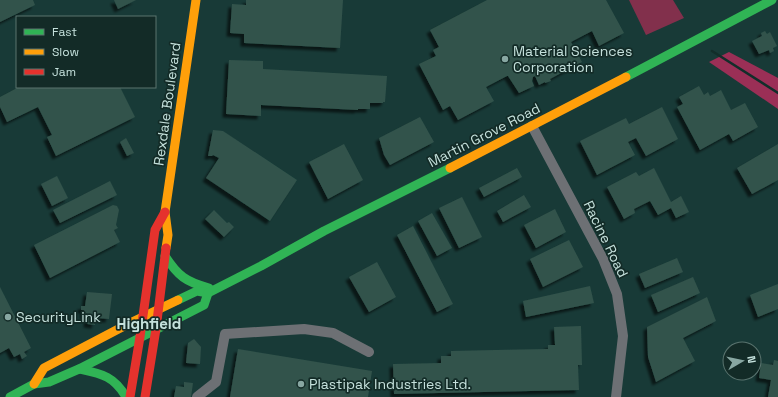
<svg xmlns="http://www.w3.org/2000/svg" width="778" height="397" font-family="'Space Grotesk',sans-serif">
  <defs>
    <filter id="shadow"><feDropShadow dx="-3.5" dy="3.5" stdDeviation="1" flood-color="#0009"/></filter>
  </defs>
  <rect width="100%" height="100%" fill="#183a37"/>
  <polygon fill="#82304c" points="629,0 673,0 684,18 646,35"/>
  <polygon fill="#9b2f56" points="729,52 778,78 778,109 709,62"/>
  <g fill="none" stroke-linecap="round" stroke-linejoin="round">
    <polyline stroke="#122e2a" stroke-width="2.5" points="712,51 778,93"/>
  </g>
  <g fill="#32534b" filter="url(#shadow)">
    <polygon points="0,0 33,0 35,5 0,22"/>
    <polygon points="114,0 136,0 118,9"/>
    <polygon points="246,0 343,0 340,48 244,43 244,34 230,33 232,4 246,5"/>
    <polygon points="487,0 606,0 624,33 599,46 592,31 571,42 582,62 550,79 551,81 545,83 545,82 539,85 535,76 533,77 532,81 534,86 519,93 508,76 507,76 486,87 494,101 458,120 450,106 443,110 419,64 436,56 433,50 439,47 430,30"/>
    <polygon points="765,31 767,34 770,32 777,46 773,48 774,51 770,53 769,50 759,54 752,41 762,36 761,33"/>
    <polygon points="229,60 263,61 263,69 387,76 385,102 383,102 383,103 370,103 370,109 358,109 358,110 261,105 261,116 226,114"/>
    <polygon points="699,86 704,95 708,92 710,96 721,90 731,110 745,103 758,127 733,141 729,134 700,150 677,107 683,104 679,97"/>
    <polygon points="19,87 120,87 135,117 56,156 47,137 52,135 38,107 7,122 0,107 0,97"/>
    <polygon points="662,107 678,139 646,156 636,138 628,142 635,155 597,175 580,141 626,118 629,124"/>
    <polygon points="420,117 434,142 390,165 384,155 379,138"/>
    <polygon points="213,130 223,131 297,180 270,221 206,178 219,158 213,155 212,156 208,156"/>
    <polygon points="126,138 134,153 127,156 120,142"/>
    <polygon points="344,144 363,180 328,199 309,162"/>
    <polygon points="778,144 778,180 752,194 737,168"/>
    <polygon points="517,168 522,177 484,197 479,188"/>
    <polygon points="654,168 671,202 681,196 689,212 676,218 671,208 658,215 650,201 634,209 635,213 624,219 607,187 636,172 639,176"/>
    <polygon points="57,176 68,198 52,206 41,184"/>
    <polygon points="110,181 117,195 60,223 53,210"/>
    <polygon points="524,195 531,207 503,222 497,211"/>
    <polygon points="462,197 482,237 459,248 439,208"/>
    <polygon points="113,205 117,206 119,210 116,225 118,228 114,230 120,242 50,278 34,245"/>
    <polygon points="555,209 566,232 536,248 524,225"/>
    <polygon points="214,210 227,223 229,222 234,227 224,237 205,219"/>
    <polygon points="432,213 452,248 437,256 418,221"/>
    <polygon points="413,226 453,304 437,312 397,235"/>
    <polygon points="569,240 583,267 543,287 530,259"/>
    <polygon points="677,258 683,272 645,288 639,274"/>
    <polygon points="377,262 396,297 369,312 349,277"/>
    <polygon points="693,277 700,293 658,312 651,295"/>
    <polygon points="778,284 778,309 758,317 750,295"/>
    <polygon points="590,286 594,303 526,317 523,301"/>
    <polygon points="0,287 31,348 24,352 27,356 22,359 20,354 14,357 9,348 0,353"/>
    <polygon points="87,292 112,294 109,319 96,318 95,325 87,324 88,316 83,315 84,310 81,310 81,306 85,306"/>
    <polygon points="707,297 716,321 683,338 695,361 656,382 648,357 647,327"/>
    <polygon points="581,326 582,365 578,365 579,390 394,394 393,364 441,363 441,356 451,356 451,351 548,349 548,345 555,345 554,327"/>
    <polygon points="194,339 201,347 200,364 186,363 188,343"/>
    <polygon points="238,349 372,371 368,397 230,397"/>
    <polygon points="774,360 778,361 778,397 768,397 771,380 759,378 761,363 773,365"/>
    <polygon points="184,382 193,383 191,397 174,397 176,386 184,387"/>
  </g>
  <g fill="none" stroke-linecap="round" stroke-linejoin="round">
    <g stroke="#6d7074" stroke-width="10">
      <polyline points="532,126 603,259 617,294 623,336 616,397"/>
      <polyline points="197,397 216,382 225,334 304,329 333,333 369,352"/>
    </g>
    <g stroke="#30b455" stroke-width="9">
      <polyline points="626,77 772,0"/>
      <path d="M165,256C178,276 186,282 209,288"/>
      <polyline points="178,300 197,291 208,293 261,266 324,231 450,168"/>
      <path d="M79,369C102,374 114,376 126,397"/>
      <polyline points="10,397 34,384 49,382 79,369 204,305 208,293"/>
    </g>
    <g stroke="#ff9f0a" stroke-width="9">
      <polyline points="450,168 626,77"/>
      <polyline points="166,248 168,235 165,212 196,0"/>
      <polyline points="34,384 44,368 128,324 178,300"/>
    </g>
    <g stroke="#e5322d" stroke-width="9">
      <polyline points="130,397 140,337 155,230 165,212"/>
      <polyline points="145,397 156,329 166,248"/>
    </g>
  </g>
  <g fill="#88a7a2" stroke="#132b27" stroke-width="1.5">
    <circle cx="505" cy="59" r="4"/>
    <circle cx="8" cy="317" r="4"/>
    <circle cx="301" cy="384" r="4"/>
  </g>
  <g text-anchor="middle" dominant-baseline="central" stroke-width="3.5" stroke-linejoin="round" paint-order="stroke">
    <g font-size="14" fill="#c5e1dc" stroke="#132b27" text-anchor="start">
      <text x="513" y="51">Material Sciences<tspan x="513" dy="16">Corporation</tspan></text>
      <text x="16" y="317">SecurityLink</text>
      <text x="309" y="384">Plastipak Industries Ltd.</text>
    </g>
    <g font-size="14" fill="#c5e1dc" stroke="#132b27">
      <text transform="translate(167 104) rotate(-82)">Rexdale Boulevard</text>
      <text transform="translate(484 135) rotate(-27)">Martin Grove Road</text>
      <text transform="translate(606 239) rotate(64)">Racine Road</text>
    </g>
    <g font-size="15" font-weight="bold" fill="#c5e1dc" stroke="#132b27">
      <text x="149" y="323">Highfield</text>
    </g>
  </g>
  <rect x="16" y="16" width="140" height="72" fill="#132b27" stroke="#5a746f"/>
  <rect x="24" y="29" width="20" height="6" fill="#30b455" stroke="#5a746f"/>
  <text x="52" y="36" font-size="12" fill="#c5e1dc">Fast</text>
  <rect x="24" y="49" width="20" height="6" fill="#ff9f0a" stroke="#5a746f"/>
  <text x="52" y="56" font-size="12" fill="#c5e1dc">Slow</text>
  <rect x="24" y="69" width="20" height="6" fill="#e5322d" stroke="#5a746f"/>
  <text x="52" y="76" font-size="12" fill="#c5e1dc">Jam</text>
  <g transform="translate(742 361) rotate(81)"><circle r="19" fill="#132b27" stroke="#5a746f"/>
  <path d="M0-3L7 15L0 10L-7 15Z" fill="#88a7a2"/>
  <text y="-6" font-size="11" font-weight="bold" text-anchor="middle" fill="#c5e1dc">N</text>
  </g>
</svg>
